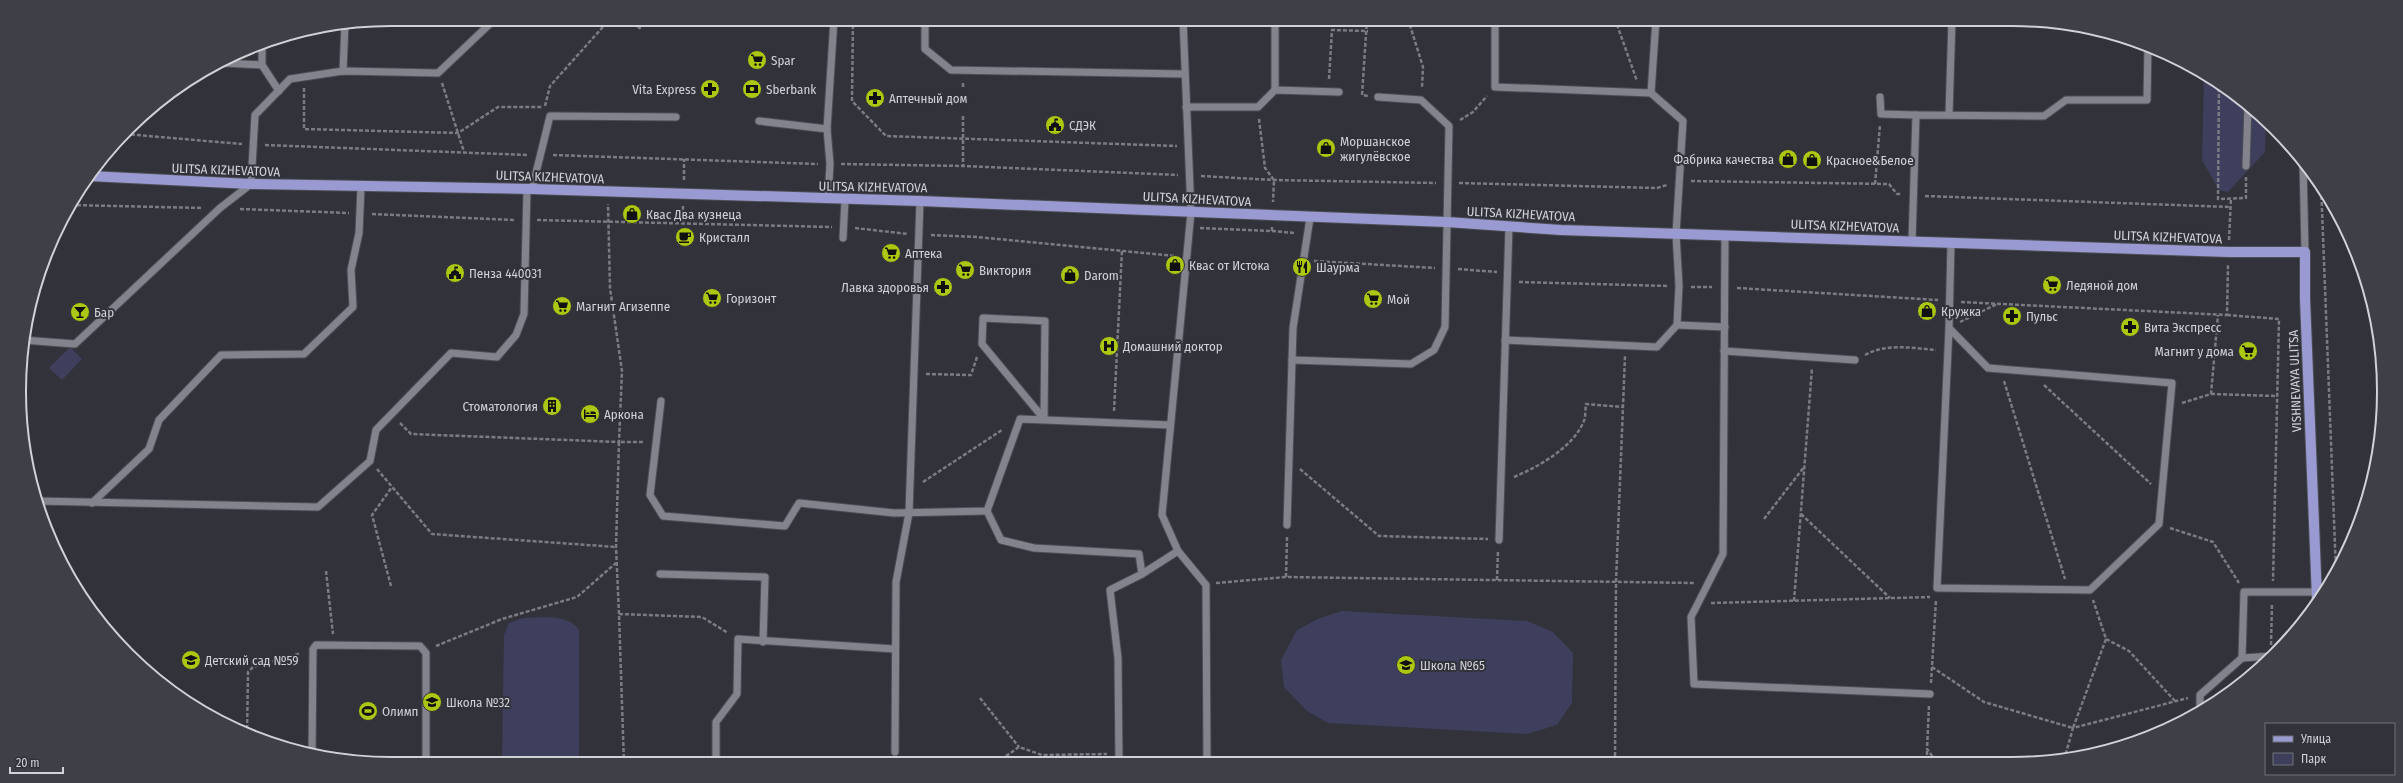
<svg xmlns="http://www.w3.org/2000/svg" width="2403" height="783" font-family="'Fira Sans Condensed',sans-serif">
  <rect width="100%" height="100%" fill="#31323a"/>
  <g fill="#3e3f5c">
    <polygon points="397,19 463,19 452,27 397,24"/>
    <polygon points="2204,74 2219,82 2266,121 2265,152 2228,192 2219,190 2202,160"/>
    <polygon points="70,347 82,359 62,380 49,368"/>
    <polygon points="1342,611 1527,621 1553,632 1573,653 1572,703 1557,725 1527,734 1328,723 1307,711 1284,687 1281,660 1297,630 1320,618"/>
    <path d="M523,618C541,618 568,613 579,630V764H503L502,761L504,635L509,623Z"/>
  </g>
  <g fill="none" stroke-linecap="round" stroke-linejoin="round">
    <defs>
      <g id="minor">
        <polyline points="925,19 925,49 951,70 1184,74"/>
        <polyline points="1183,19 1191,212 1162,515 1178,551 1206,585 1207,762"/>
        <polyline points="1275,19 1275,90"/>
        <polyline points="1495,19 1495,87 1651,93 1683,121 1676,234 1679,286 1677,325 1657,347 1505,340"/>
        <polyline points="262,43 262,65 279,91"/>
        <polyline points="224,63 262,65"/>
        <polyline points="343,71 345,24"/>
        <polyline points="1651,93 1656,19"/>
        <polyline points="1880,97 1881,114 1916,115"/>
        <polyline points="1186,107 1258,107 1275,90 1339,92"/>
        <polyline points="1949,115 1952,19"/>
        <polyline points="759,121 827,129 830,164 828,199"/>
        <polyline points="827,129 834,19"/>
        <polyline points="2303,162 2305,252"/>
        <polyline points="2246,166 2248,106"/>
        <polyline points="532,189 550,116 676,117"/>
        <polyline points="1725,235 1723,554 1691,617 1694,684 1930,694"/>
        <polyline points="843,238 845,200"/>
        <polyline points="1912,241 1916,115 2044,116 2066,100 2147,100 2148,46"/>
        <polygon points="983,318 1045,321 1044,419 982,344"/>
        <polyline points="1677,325 1725,327"/>
        <polyline points="1949,328 1988,368 2172,383 2159,524 2090,590 1937,588 1949,328 1951,243"/>
        <polyline points="23,340 75,344 220,208 251,184 255,115 290,79 343,71 438,73 495,19"/>
        <polyline points="1724,351 1855,360"/>
        <polyline points="1292,360 1411,364 1434,350 1445,327 1449,126 1421,100 1378,97"/>
        <polyline points="661,401 650,495 663,516 785,526 799,503 894,513 987,511 1020,419 1170,425"/>
        <polyline points="37,501 318,507 370,461 376,430 451,353 497,357 516,335 524,314 527,189"/>
        <polyline points="92,503 149,449 159,420 221,355 304,354 353,307 351,270 359,233 361,187"/>
        <polyline points="987,511 1001,540 1034,548 1139,554 1142,574"/>
        <polyline points="1287,525 1293,328 1310,218"/>
        <polyline points="1499,540 1509,227"/>
        <polyline points="660,574 765,577 763,642"/>
        <polyline points="2242,658 2244,592 2317,592"/>
        <polyline points="2200,708 2200,695 2242,658 2273,656"/>
        <polyline points="895,752 896,582 909,513 920,201"/>
        <polyline points="312,755 313,649 316,645 420,646 426,653 426,764"/>
        <polyline points="716,763 716,722 737,694 738,639 895,649"/>
        <polyline points="1119,763 1118,658 1110,590 1142,574 1178,551"/>
      </g>
      <polyline id="major" points="89,176 251,184 532,189 920,201 1447,222 1561,230 2229,252 2305,252 2305,299 2317,599"/>
    </defs>
    <use href="#minor" stroke="#4d4e54" stroke-width="9"/>
    <use href="#major" stroke="#4d4e54" stroke-width="12"/>
    <g stroke="#7b7c83" stroke-width="2.5" stroke-dasharray="4 2" stroke-linecap="butt">
      <polyline points="628,19 641,29"/>
      <polyline points="853,19 852,101 886,136 1177,146"/>
      <polyline points="1367,19 1362,95 1368,96"/>
      <polyline points="1408,19 1423,67 1422,88"/>
      <polyline points="1615,19 1637,81"/>
      <polyline points="1329,79 1332,30 1368,31"/>
      <polyline points="2219,82 2218,199 2246,198 2246,176"/>
      <polyline points="442,83 464,152"/>
      <polyline points="963,87 963,81"/>
      <polyline points="304,88 304,129 458,133 498,107 542,107"/>
      <polyline points="545,106 550,86 610,19"/>
      <polyline points="963,116 963,166"/>
      <polyline points="1259,119 1265,168 1274,180 1273,202"/>
      <polyline points="1460,120 1473,112 1487,96"/>
      <polyline points="125,134 242,144"/>
      <polyline points="265,145 528,155"/>
      <polyline points="553,155 818,164"/>
      <polyline points="841,164 963,166 1178,175"/>
      <polyline points="1201,176 1274,180 1436,183"/>
      <polyline points="684,180 684,159"/>
      <polyline points="1691,181 1889,184 1897,194 1902,194"/>
      <polyline points="1459,183 1657,188 1667,185"/>
      <polyline points="1875,184 1880,125"/>
      <polyline points="2321,184 2336,572"/>
      <polyline points="1925,196 2230,207"/>
      <polyline points="71,205 203,208"/>
      <polyline points="240,209 349,213"/>
      <polyline points="372,214 514,220"/>
      <polyline points="537,220 832,227"/>
      <polyline points="682,222 683,206"/>
      <polyline points="855,228 908,234"/>
      <polyline points="1200,228 1272,231 1272,227"/>
      <polyline points="1272,231 1295,233"/>
      <polyline points="931,235 977,237 1175,256"/>
      <polyline points="2229,240 2231,198"/>
      <polyline points="1314,261 1435,268"/>
      <polyline points="1458,269 1497,272"/>
      <polyline points="1519,282 1668,286"/>
      <polyline points="1691,287 1712,287"/>
      <polyline points="1737,288 1938,300"/>
      <polyline points="1961,302 2227,315 2228,265"/>
      <polyline points="2227,315 2279,319 2273,581"/>
      <polyline points="1960,322 1997,304"/>
      <path d="M1865,355C1886,343 1912,348 1936,350"/>
      <polyline points="926,374 971,375 977,357"/>
      <polyline points="2004,381 2065,579"/>
      <polyline points="2044,385 2151,484"/>
      <polyline points="2211,394 2277,396"/>
      <polyline points="2182,403 2211,394 2218,315"/>
      <polyline points="1114,411 1122,250"/>
      <polyline points="400,423 411,434 619,442 622,371 610,288 608,204"/>
      <polyline points="377,469 432,534 616,547"/>
      <polyline points="1300,469 1379,536 1488,539"/>
      <path d="M1514,477C1538,467 1572,448 1583,423C1586,418 1585,410 1586,404L1623,407"/>
      <polyline points="923,482 1002,430"/>
      <polyline points="1801,514 1890,598"/>
      <polyline points="1764,519 1804,467"/>
      <polyline points="2170,528 2213,542 2239,583"/>
      <polyline points="326,571 333,634"/>
      <polyline points="1286,577 1287,537"/>
      <polyline points="1497,580 1498,550"/>
      <polyline points="1216,583 1286,577 1695,583"/>
      <polyline points="391,586 372,515 392,487"/>
      <polyline points="1794,601 1812,368"/>
      <polyline points="1711,603 1930,597"/>
      <polyline points="619,614 616,547 619,442 644,442"/>
      <polyline points="2106,639 2129,651 2175,701"/>
      <polyline points="2271,645 2272,604"/>
      <polyline points="436,646 502,619 577,597 616,563"/>
      <polyline points="1932,667 1984,702 2073,728 2106,639 2093,600"/>
      <polyline points="1931,683 1936,600"/>
      <polyline points="980,698 1019,747"/>
      <polyline points="1929,706 1927,749 1936,761"/>
      <polyline points="247,735 248,672 253,667 301,653"/>
      <polyline points="2064,760 2073,728 2188,698"/>
      <polyline points="1927,761 1927,750"/>
      <polyline points="1615,762 1616,582 1625,356"/>
      <polyline points="996,763 1019,747 1042,755 1107,754"/>
      <polyline points="624,764 619,614 702,617 728,633"/>
    </g>
    <use href="#minor" stroke="#82838d" stroke-width="7"/>
    <use href="#major" stroke="#989ad1" stroke-width="10"/>
  </g>
  <defs>
    <symbol id="supermarket-disc" viewBox="-11 -11 22 22"><circle r="9.5" fill="#adc60f" stroke="#31323a"/><path d="M-6-5.5h2.5l.6 2H6L4.5 2H-2.5L-4.4-4H-6ZM-1.5 3.2a1.3 1.3 0 1 0 .1 0ZM3 3.2a1.3 1.3 0 1 0 .1 0Z" fill="#111"/></symbol>
    <symbol id="pharmacy-disc" viewBox="-11 -11 22 22"><circle r="9.5" fill="#adc60f" stroke="#31323a"/><path d="M-2-6h4v4h4v4h-4v4h-4v-4h-4v-4h4Z" fill="#111"/></symbol>
    <symbol id="bank-disc" viewBox="-11 -11 22 22"><circle r="9.5" fill="#adc60f" stroke="#31323a"/><path d="M-6-4H6V4H-6ZM0-2.3a2.3 2.3 0 1 0 0 4.6a2.3 2.3 0 1 0 0-4.6Z" fill="#111"/></symbol>
    <symbol id="civic-disc" viewBox="-11 -11 22 22"><circle r="9.5" fill="#adc60f" stroke="#31323a"/><path d="M-.6-6.5H3V-4.5H.6V-3L4-1V1h2V6H-6V1h2V-1L-.6-3ZM-1.2 2.5V6h2.4V2.5Z" fill="#111"/></symbol>
    <symbol id="shop-disc" viewBox="-11 -11 22 22"><circle r="9.5" fill="#adc60f" stroke="#31323a"/><path d="M-5-2.5h2.3a2.7 3.5 0 0 1 5.4 0H5L5.5 6h-11ZM-1.5-2.5h3a1.5 2.3 0 0 0-3 0Z" fill="#111"/></symbol>
    <symbol id="cafe-disc" viewBox="-11 -11 22 22"><circle r="9.5" fill="#adc60f" stroke="#31323a"/><path d="M-5.5-4.5H6V0H3Q3 3.5 0 3.5H-2.5Q-5.5 3.5-5.5 0ZM3-3.2v2h1.7v-2ZM-6 4.5H4V6H-6Z" fill="#111"/></symbol>
    <symbol id="restaurant-disc" viewBox="-11 -11 22 22"><circle r="9.5" fill="#adc60f" stroke="#31323a"/><path d="M-5-6h1v4h1v-4h1v4h1v-4h1v5L-1.5 .5V6h-2V.5L-5-1ZM5-6V6H3V1.5H1.5Q1.5-4 5-6Z" fill="#111"/></symbol>
    <symbol id="bar-disc" viewBox="-11 -11 22 22"><circle r="9.5" fill="#adc60f" stroke="#31323a"/><path d="M-6-5H6L.8 .8V4.5H3.5V6h-7V4.5H-.8V.8Z" fill="#111"/></symbol>
    <symbol id="hospital-disc" viewBox="-11 -11 22 22"><circle r="9.5" fill="#adc60f" stroke="#31323a"/><path d="M-5-5h3v3.5h4V-5h3V5h-3V1.5h-4V5h-3Z" fill="#111"/></symbol>
    <symbol id="building-disc" viewBox="-11 -11 22 22"><circle r="9.5" fill="#adc60f" stroke="#31323a"/><path d="M-4-6H4V6H1V3H-1V6H-4ZM-2.5-4.3h1.7v1.8h-1.7ZM.8-4.3h1.7v1.8H.8ZM-2.5-1h1.7V.8h-1.7ZM.8-1h1.7V.8H.8Z" fill="#111"/></symbol>
    <symbol id="hotel-disc" viewBox="-11 -11 22 22"><circle r="9.5" fill="#adc60f" stroke="#31323a"/><path d="M-6-4.5h1.5V1H6V5H4.5V3h-9V5H-6ZM-4 0a1.8 1.8 0 1 1 3.6 0ZM.5 0V-2.5h3Q6-2.5 6 0Z" fill="#111"/></symbol>
    <symbol id="school-disc" viewBox="-11 -11 22 22"><circle r="9.5" fill="#adc60f" stroke="#31323a"/><path d="M0-5L7-2L0 1L-7-2ZM-4 1L0 2.5L4 1V4Q0 6-4 4Z" fill="#111"/></symbol>
    <symbol id="stadium-disc" viewBox="-11 -11 22 22"><circle r="9.5" fill="#adc60f" stroke="#31323a"/><path d="M0-5a6.5 5 0 1 0 0 10a6.5 5 0 1 0 0-10ZM-3.5-1.8h7v3.6h-7Z" fill="#111"/></symbol>
  </defs>
  <g fill-rule="evenodd">
    <use href="#supermarket-disc" x="746" y="49" width="22" height="22"/>
    <use href="#pharmacy-disc" x="699" y="78" width="22" height="22"/>
    <use href="#bank-disc" x="741" y="78" width="22" height="22"/>
    <use href="#pharmacy-disc" x="864" y="87" width="22" height="22"/>
    <use href="#civic-disc" x="1044" y="114" width="22" height="22"/>
    <use href="#shop-disc" x="1315" y="137" width="22" height="22"/>
    <use href="#shop-disc" x="1777" y="148" width="22" height="22"/>
    <use href="#shop-disc" x="1801" y="149" width="22" height="22"/>
    <use href="#shop-disc" x="621" y="203" width="22" height="22"/>
    <use href="#cafe-disc" x="674" y="226" width="22" height="22"/>
    <use href="#supermarket-disc" x="880" y="242" width="22" height="22"/>
    <use href="#shop-disc" x="1164" y="254" width="22" height="22"/>
    <use href="#restaurant-disc" x="1291" y="256" width="22" height="22"/>
    <use href="#supermarket-disc" x="954" y="259" width="22" height="22"/>
    <use href="#civic-disc" x="444" y="262" width="22" height="22"/>
    <use href="#shop-disc" x="1059" y="264" width="22" height="22"/>
    <use href="#supermarket-disc" x="2041" y="274" width="22" height="22"/>
    <use href="#pharmacy-disc" x="932" y="276" width="22" height="22"/>
    <use href="#supermarket-disc" x="701" y="287" width="22" height="22"/>
    <use href="#supermarket-disc" x="1362" y="288" width="22" height="22"/>
    <use href="#supermarket-disc" x="551" y="295" width="22" height="22"/>
    <use href="#shop-disc" x="1916" y="300" width="22" height="22"/>
    <use href="#bar-disc" x="69" y="301" width="22" height="22"/>
    <use href="#pharmacy-disc" x="2001" y="305" width="22" height="22"/>
    <use href="#pharmacy-disc" x="2119" y="316" width="22" height="22"/>
    <use href="#hospital-disc" x="1098" y="335" width="22" height="22"/>
    <use href="#supermarket-disc" x="2237" y="340" width="22" height="22"/>
    <use href="#building-disc" x="541" y="395" width="22" height="22"/>
    <use href="#hotel-disc" x="579" y="403" width="22" height="22"/>
    <use href="#school-disc" x="180" y="649" width="22" height="22"/>
    <use href="#school-disc" x="1395" y="654" width="22" height="22"/>
    <use href="#school-disc" x="421" y="691" width="22" height="22"/>
    <use href="#stadium-disc" x="357" y="700" width="22" height="22"/>
  </g>
  <g text-anchor="middle" dominant-baseline="central" stroke-width="4" stroke-linejoin="round" paint-order="stroke">
    <g font-size="13" fill="#d1d2d7" stroke="#31323a" text-anchor="start">
      <text x="771" y="60">Spar</text>
      <text x="696" y="89" text-anchor="end">Vita Express</text>
      <text x="766" y="89">Sberbank</text>
      <text x="889" y="98">Аптечный дом</text>
      <text x="1069" y="125">СДЭК</text>
      <text x="1340" y="141">Моршанское<tspan x="1340" dy="15">жигулёвское</tspan></text>
      <text x="1774" y="159" text-anchor="end">Фабрика качества</text>
      <text x="1826" y="160">Красное&amp;Белое</text>
      <text x="646" y="214">Квас Два кузнеца</text>
      <text x="699" y="237">Кристалл</text>
      <text x="905" y="253">Аптека</text>
      <text x="1189" y="265">Квас от Истока</text>
      <text x="1316" y="267">Шаурма</text>
      <text x="979" y="270">Виктория</text>
      <text x="469" y="273">Пенза 440031</text>
      <text x="1084" y="275">Darom</text>
      <text x="2066" y="285">Ледяной дом</text>
      <text x="929" y="287" text-anchor="end">Лавка здоровья</text>
      <text x="726" y="298">Горизонт</text>
      <text x="1387" y="299">Мой</text>
      <text x="576" y="306">Магнит Агизеппе</text>
      <text x="1941" y="311">Кружка</text>
      <text x="94" y="312">Бар</text>
      <text x="2026" y="316">Пульс</text>
      <text x="2144" y="327">Вита Экспресс</text>
      <text x="1123" y="346">Домашний доктор</text>
      <text x="2234" y="351" text-anchor="end">Магнит у дома</text>
      <text x="538" y="406" text-anchor="end">Стоматология</text>
      <text x="604" y="414">Аркона</text>
      <text x="205" y="660">Детский сад №59</text>
      <text x="1420" y="665">Школа №65</text>
      <text x="446" y="702">Школа №32</text>
      <text x="382" y="711">Олимп</text>
    </g>
    <g font-size="13" fill="#d1d2d7" stroke="#31323a">
      <text transform="translate(226 170) rotate(2)">ULITSA KIZHEVATOVA</text>
      <text transform="translate(550 177) rotate(2)">ULITSA KIZHEVATOVA</text>
      <text transform="translate(873 187) rotate(1)">ULITSA KIZHEVATOVA</text>
      <text transform="translate(1197 199) rotate(3)">ULITSA KIZHEVATOVA</text>
      <text transform="translate(1521 214) rotate(3)">ULITSA KIZHEVATOVA</text>
      <text transform="translate(1845 226) rotate(2)">ULITSA KIZHEVATOVA</text>
      <text transform="translate(2168 237) rotate(2)">ULITSA KIZHEVATOVA</text>
      <text transform="translate(2295 381) rotate(-92)">VISHNEVAYA ULITSA</text>
    </g>
  </g>
  <path d="M0 0H2403V783H0ZM391 26H2012A365 365 0 0 1 2377 391V392A365 365 0 0 1 2012 757H391A365 365 0 0 1 26 392V391A365 365 0 0 1 391 26Z" fill="#3e3f47" fill-rule="evenodd"/>
  <path fill="none" stroke="#d1d2d7" stroke-width="2" d="M391 26H2012A365 365 0 0 1 2377 391V392A365 365 0 0 1 2012 757H391A365 365 0 0 1 26 392V391A365 365 0 0 1 391 26Z"/>
  <rect x="2265" y="723" width="130" height="52" fill="#31323a" stroke="#717279"/>
  <rect x="2273" y="736" width="20" height="6" fill="#989ad1" stroke="#717279"/>
  <text x="2301" y="743" font-size="12" fill="#d1d2d7">Улица</text>
  <rect x="2273" y="753" width="20" height="12" fill="#3e3f5c" stroke="#717279"/>
  <text x="2301" y="763" font-size="12" fill="#d1d2d7">Парк</text>
  <path d="M10 767v6h53v-6" fill="none" stroke="#d1d2d7" stroke-width="2"/>
  <text x="16" y="767" font-size="12" fill="#d1d2d7" stroke="#31323a" stroke-width="3" paint-order="stroke">20 m</text>
</svg>
